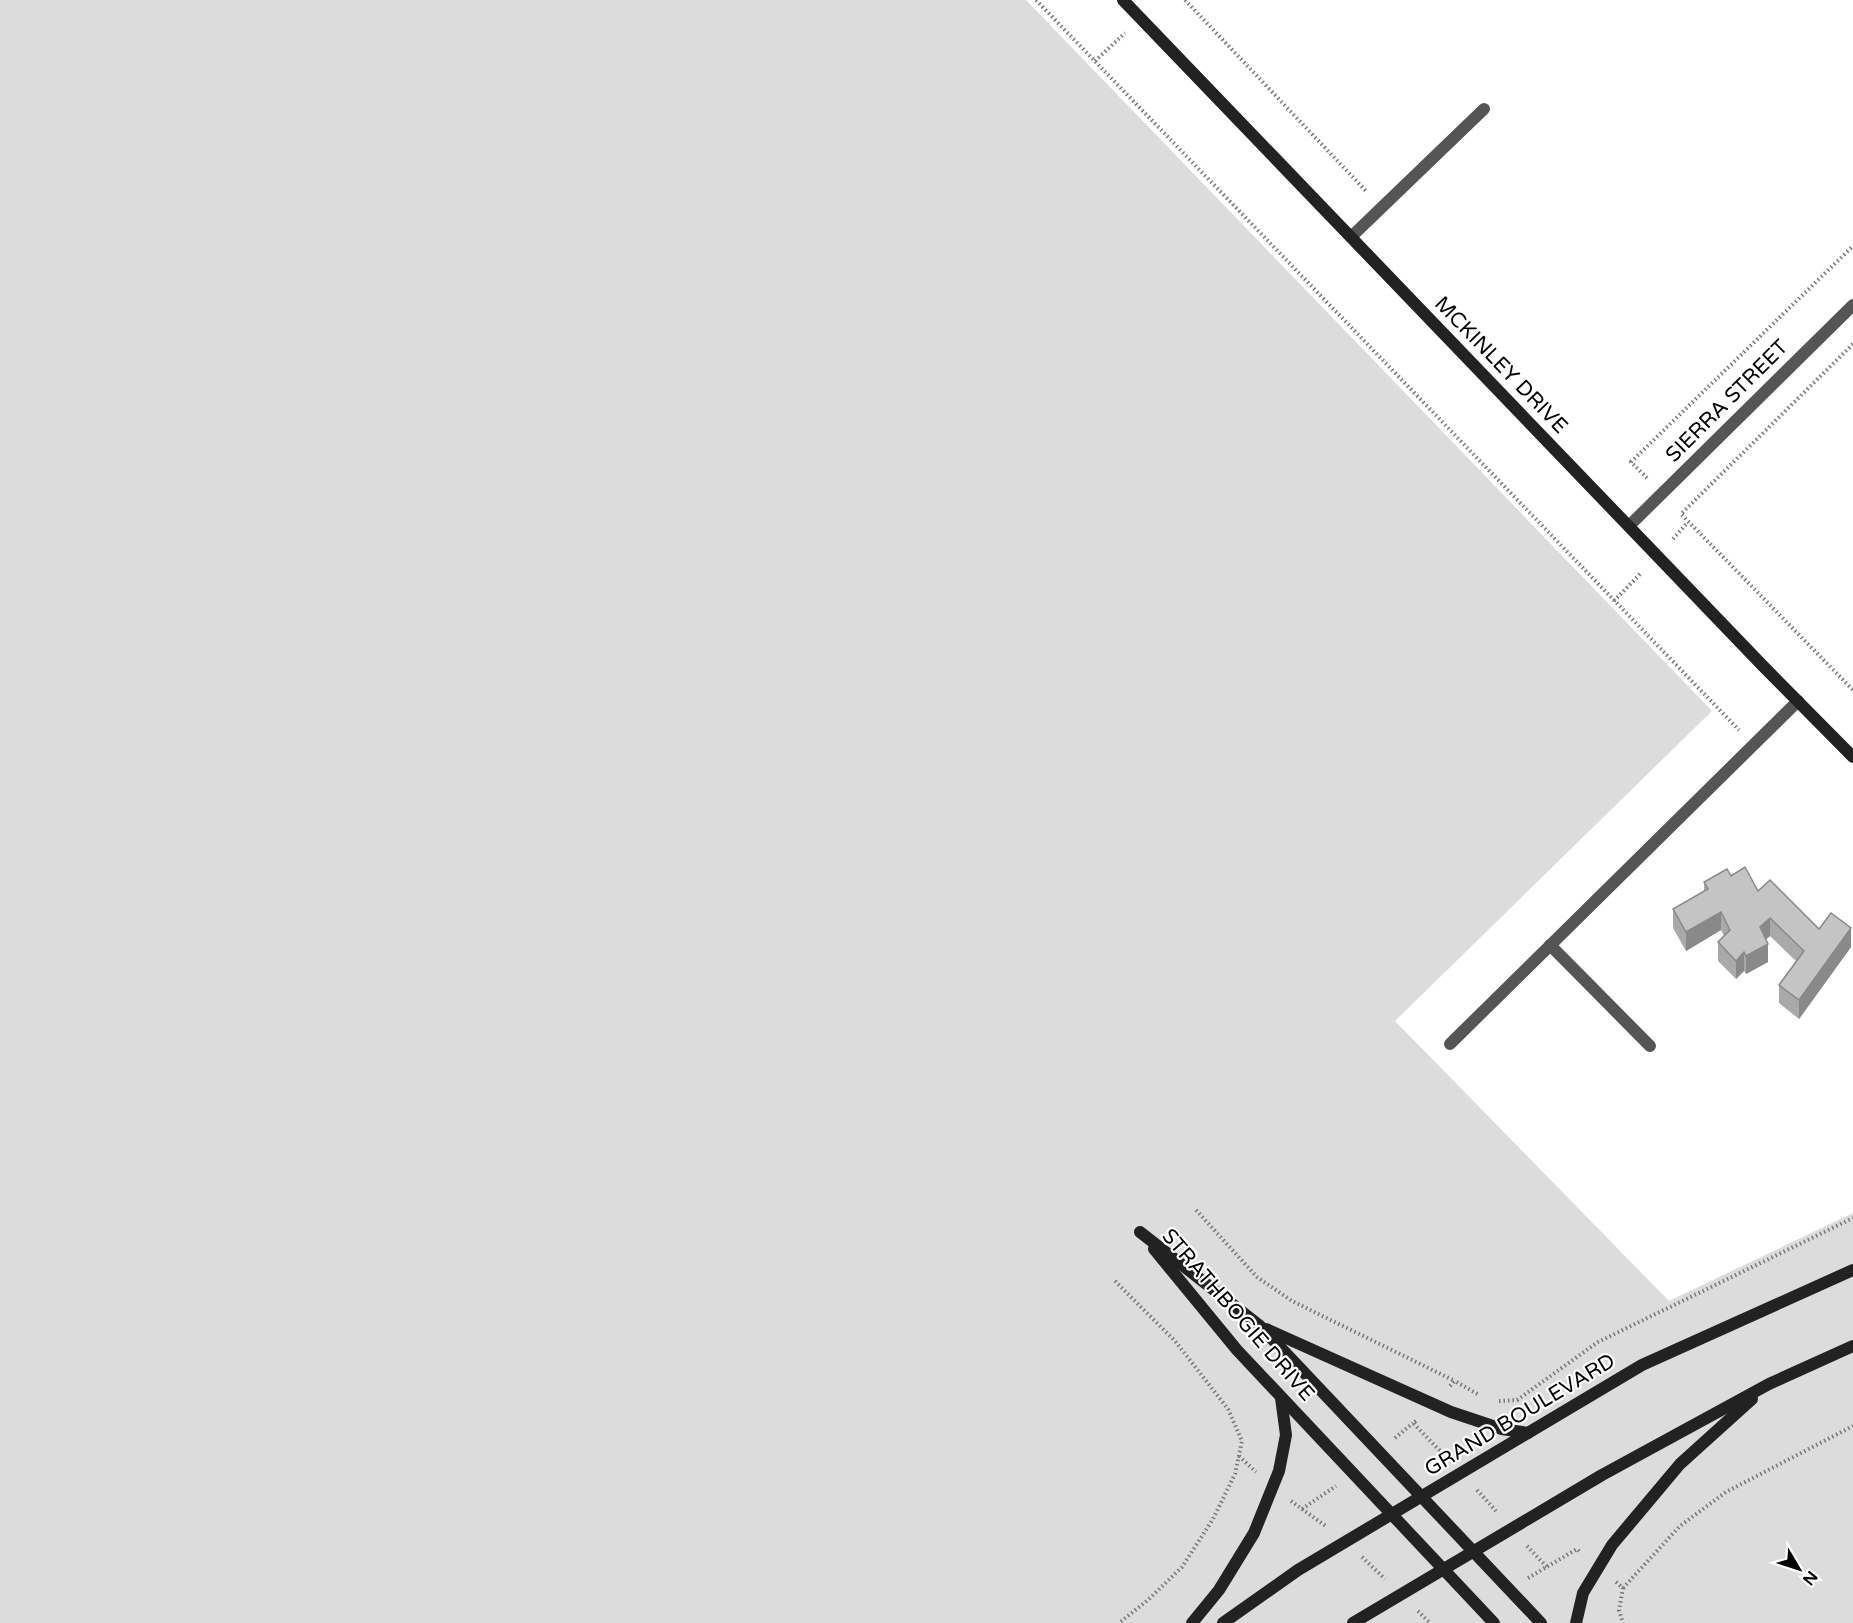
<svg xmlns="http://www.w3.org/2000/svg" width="1853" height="1623" font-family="'Varela Round',sans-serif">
  <rect width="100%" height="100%" fill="#fff"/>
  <polygon fill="#dcdcdc" points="0,0 1026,0 1712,711 1395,1021 1669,1301 1853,1213 1853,1623 0,1623"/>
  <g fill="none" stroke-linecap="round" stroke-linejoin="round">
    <g stroke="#777" stroke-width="4" stroke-dasharray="1.5 3" stroke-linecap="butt">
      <polyline points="1036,0 1739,730"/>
      <polyline points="1185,0 1366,191"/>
      <polyline points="1095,61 1125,33"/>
      <polyline points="1853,344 1681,514 1853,690"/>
      <polyline points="1647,478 1631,462 1853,246"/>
      <polyline points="1673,539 1688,522"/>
      <polyline points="1614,601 1641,573"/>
      <polyline points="1196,1210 1257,1277 1292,1301 1455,1381"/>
      <polyline points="1115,1281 1175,1341 1228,1409 1242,1441 1235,1474 1213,1519 1182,1567 1148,1600 1119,1623"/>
      <polyline points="1450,1386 1455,1381 1479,1395"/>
      <polyline points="1499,1401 1517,1400 1598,1342 1853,1218"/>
      <polyline points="1416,1421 1413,1423 1445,1456"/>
      <polyline points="1395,1438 1413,1423"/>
      <polyline points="1239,1456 1256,1472"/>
      <polyline points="1477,1490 1496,1511"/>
      <polyline points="1291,1501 1327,1527"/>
      <polyline points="1302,1509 1336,1486"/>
      <polyline points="1527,1546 1547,1567"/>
      <polyline points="1362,1557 1385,1579"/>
      <polyline points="1528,1578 1577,1549 1580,1552"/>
      <polyline points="1616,1582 1623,1588 1619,1610 1623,1623"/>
      <polyline points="1623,1588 1680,1526 1726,1492 1853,1426"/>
      <polyline points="1418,1611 1430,1623"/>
    </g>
    <g stroke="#555" stroke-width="12">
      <polyline points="1550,945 1650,1046"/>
      <polyline points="1450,1044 1798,701"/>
    </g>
    <g stroke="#555" stroke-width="12">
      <polyline points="1351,237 1484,109"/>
      <polyline points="1629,526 1853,305"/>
    </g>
    <g stroke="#222" stroke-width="12">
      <polyline points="1123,0 1762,665 1853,757"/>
      <polyline points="1140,1232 1260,1326 1541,1623"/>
      <polyline points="1154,1249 1237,1350 1494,1623"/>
      <polyline points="1266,1329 1451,1412 1502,1429 1528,1433"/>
      <polyline points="1192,1623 1219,1590 1254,1533 1279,1471 1286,1435 1281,1398"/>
      <polyline points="1223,1623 1298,1570 1642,1365 1853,1270"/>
      <polyline points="1353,1623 1602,1475 1769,1384 1853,1346"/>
      <polyline points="1576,1623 1583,1593 1612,1545 1680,1464 1752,1399"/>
    </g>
  </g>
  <polygon fill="#a9a9a9" points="1731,876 1758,891 1819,929 1851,947 1799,1019 1779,1003 1779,985 1796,961 1770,936 1766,939 1768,962 1746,974 1744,971 1736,979 1718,961 1718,942 1724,936 1721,930 1686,951 1673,928 1673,909 1704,891 1704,882"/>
  <g fill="#898989">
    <polygon points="1721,912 1721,930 1686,951 1686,932"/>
    <polygon points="1770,918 1770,936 1760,945 1760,927"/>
    <polygon points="1851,928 1851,947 1799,1019 1799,1000"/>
    <polygon points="1768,944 1768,962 1746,974 1746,956"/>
    <polygon points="1744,952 1744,971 1736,979 1736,961"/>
  </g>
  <polygon fill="#c4c4c4" stroke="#898989" stroke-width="1.5" points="1745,867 1758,891 1770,880 1819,929 1831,913 1851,928 1799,1000 1779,985 1804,951 1770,918 1760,927 1768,944 1746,956 1744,952 1736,961 1718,942 1730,930 1721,912 1686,932 1673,909 1708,889 1704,882 1727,869 1731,876"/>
  <g text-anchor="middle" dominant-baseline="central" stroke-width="4.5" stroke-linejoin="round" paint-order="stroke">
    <g font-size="21" fill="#000" stroke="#fff">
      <text transform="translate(1501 365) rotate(46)">MCKINLEY DRIVE</text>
      <text transform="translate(1727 401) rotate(-45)">SIERRA STREET</text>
      <text transform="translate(1238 1315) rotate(49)">STRATHBOGIE DRIVE</text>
      <text transform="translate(1520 1415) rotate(-31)">GRAND BOULEVARD</text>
    </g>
  </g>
  <g transform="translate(1799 1569) rotate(129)" stroke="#ffffff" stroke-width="4.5" paint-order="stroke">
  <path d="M0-4.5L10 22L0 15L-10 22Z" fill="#000000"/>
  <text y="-9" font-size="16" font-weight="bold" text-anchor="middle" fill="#000000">N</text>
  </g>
</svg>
